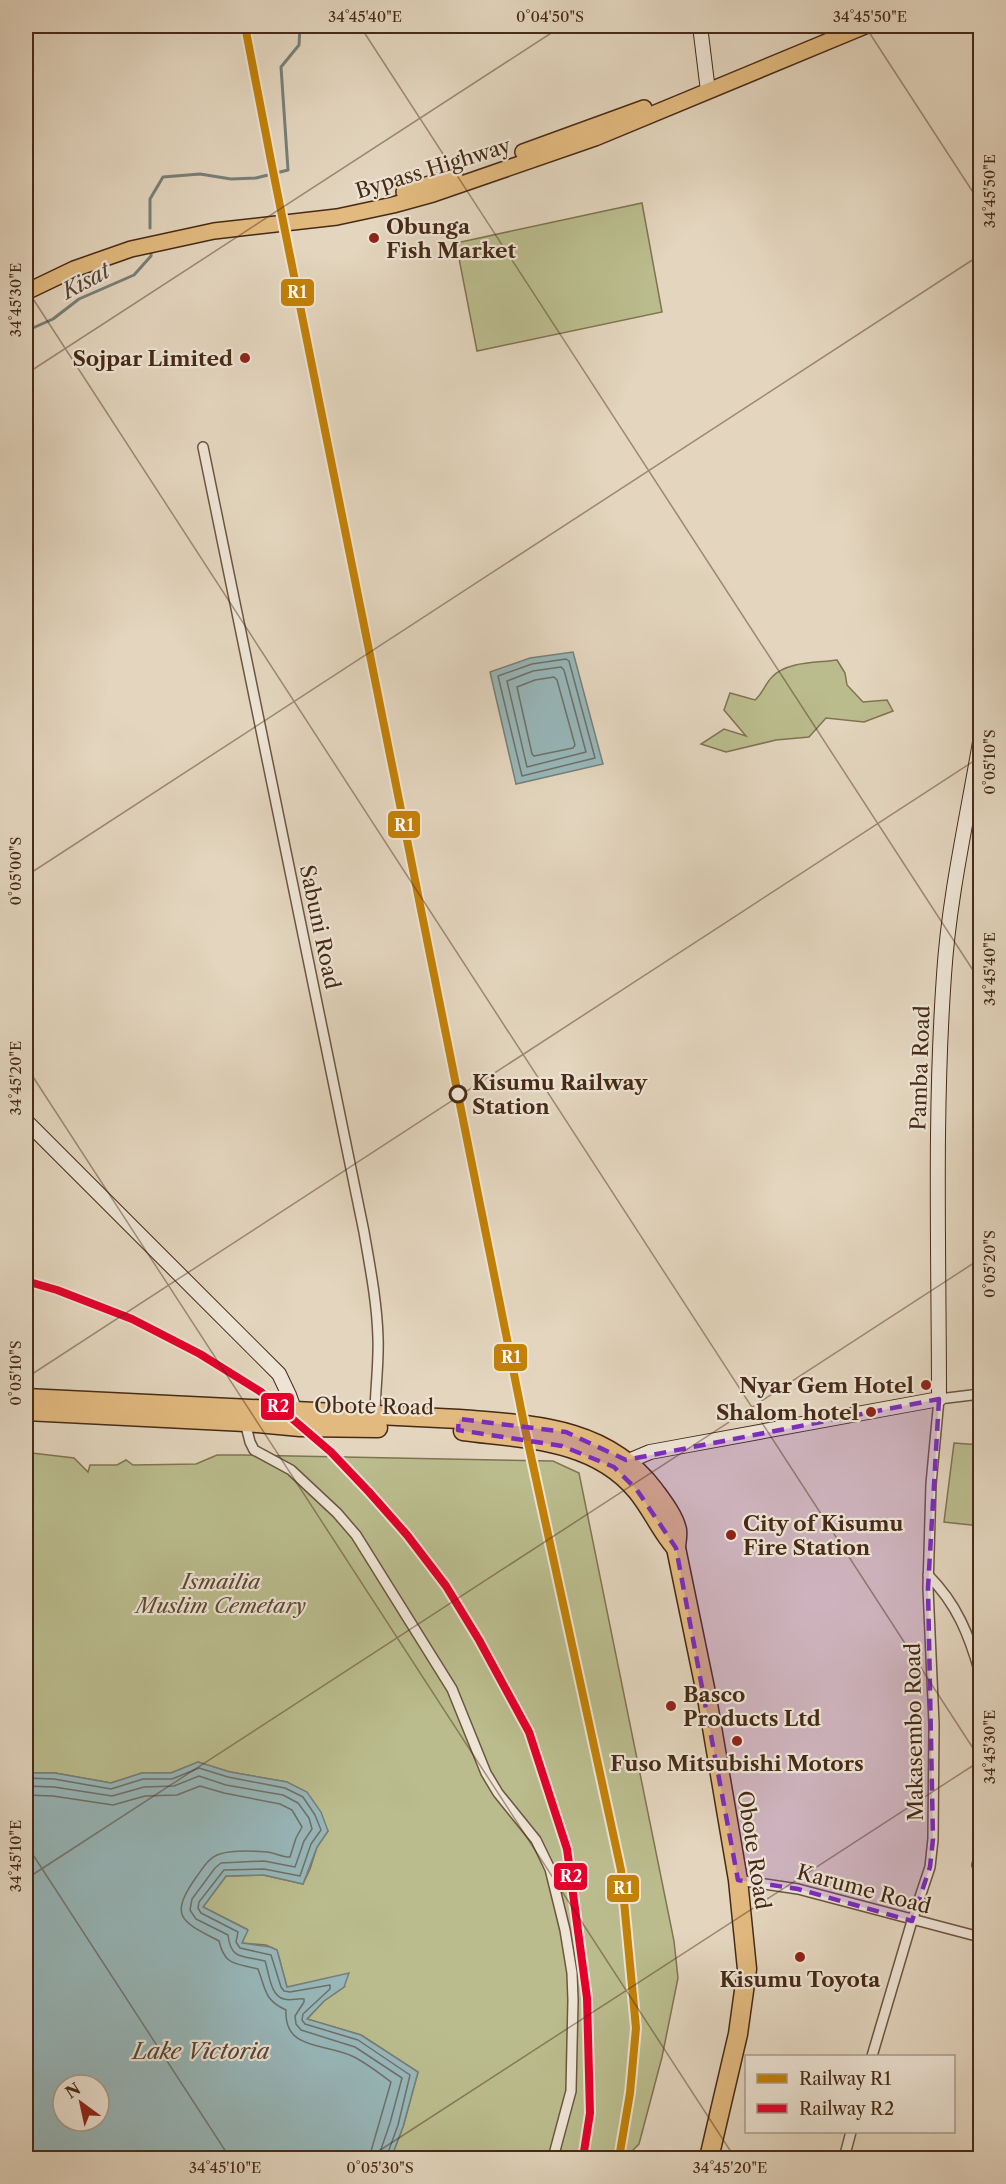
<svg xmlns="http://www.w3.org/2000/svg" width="1006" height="2184" font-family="'Libre Caslon Text',serif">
  <rect width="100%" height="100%" fill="#e3d5be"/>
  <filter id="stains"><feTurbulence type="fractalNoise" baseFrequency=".00333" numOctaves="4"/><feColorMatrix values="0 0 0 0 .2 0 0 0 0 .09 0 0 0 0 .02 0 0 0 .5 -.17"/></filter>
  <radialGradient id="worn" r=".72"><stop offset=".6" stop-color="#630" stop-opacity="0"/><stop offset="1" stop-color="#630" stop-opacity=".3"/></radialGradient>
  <g fill="#babc8d" stroke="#807352" stroke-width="1.5">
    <polygon points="642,203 662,312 477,351 456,243"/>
    <path d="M837,660L845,673L847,685L863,702L887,700L893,711L864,722L826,718L809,737L776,740L726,752L701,744L724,729L746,736L724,710L730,693L755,700C763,693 765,684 772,677C787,661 817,663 837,660Z"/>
    <polygon points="954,1443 980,1445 980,1526 944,1522"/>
    <polygon points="32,1453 74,1458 88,1472 90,1465 117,1465 126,1460 133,1465 196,1464 217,1455 241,1455 553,1461 579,1473 674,1941 678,1978 662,2057 639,2144 631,2152 630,2158 391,2158 403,2127 418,2072 361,2035 307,2019 324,2001 344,1987 287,1987 277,1950 266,1945 242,1943 247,1929 203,1907 226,1876 263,1875 303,1884 310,1869 317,1847 328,1831 287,1782 230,1772 198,1762 171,1773 142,1773 111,1783 55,1773 26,1773 26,1454"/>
  </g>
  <g fill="#97b7ba" stroke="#777f78" stroke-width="1.5" fill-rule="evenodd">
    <polygon points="573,652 603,764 516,784 490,672 530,658"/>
    <path d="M198,1762L230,1772L287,1782L307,1792L321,1812L328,1831L317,1847L303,1884L264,1875L226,1876L203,1907L248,1930L242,1943L270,1947L277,1950L287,1987L349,1973L344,1987L324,2001L307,2019L361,2035L418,2072L403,2127L391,2158H26V1773H55L111,1783L142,1773H171ZM63,2085H99V2121H63Z"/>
  </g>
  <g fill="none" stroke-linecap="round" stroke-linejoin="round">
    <g stroke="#6f7068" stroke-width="1.5">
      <polygon points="566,659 569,661 595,758 522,776 498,676 532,664"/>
      <polygon points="561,667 564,670 586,752 527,767 507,681 533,671"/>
      <polygon points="554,677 557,680 575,745 573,748 534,756 532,754 517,687 535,680"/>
      <polyline points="26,1778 54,1779 111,1789 143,1779 172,1779 199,1768 228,1777 285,1788 303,1797 315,1815 321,1830 311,1844 300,1876 264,1869 224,1870 199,1902 198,1908 201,1913 238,1932 236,1942 240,1948 271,1955 281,1987 284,1991 290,1992 330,1985 330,1989 303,2014 302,2020 305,2024 358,2040 410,2075 398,2125 386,2158"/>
      <path d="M26,1786L54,1787L112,1796L144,1787L174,1786L199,1776L226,1785L283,1795L298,1803L309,1818L312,1829L304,1841L295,1867L264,1861L221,1863L215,1868L192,1899L190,1910L196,1919L228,1935C231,1962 245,1955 265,1961C269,1972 270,1996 284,1999C291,2001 298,1998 304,1999V2002L295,2016L296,2024L301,2030L355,2047L402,2078L390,2123L378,2158"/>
      <path d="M26,1795L53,1796L113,1805L145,1796L177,1795L200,1786L224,1793L280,1804L292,1810L302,1827L296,1838L290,1857C282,1857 275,1853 267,1852C254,1851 233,1850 220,1854C209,1857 203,1868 197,1876C168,1917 181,1921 219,1941C225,1967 237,1963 258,1969C266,1990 264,2000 286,2010C284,2051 325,2043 352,2056C365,2062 379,2073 391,2082L369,2158"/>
    </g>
    <g stroke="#777f78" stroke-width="3">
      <polyline points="150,228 150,199 163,177 200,174 231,179 256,178 288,170 281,67 299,45 300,26"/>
      <polyline points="26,331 53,319 79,299 134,275 151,256 151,250"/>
    </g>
    <defs>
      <g id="street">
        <path d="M203,447L364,1232C370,1267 377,1302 378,1338C379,1364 375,1390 375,1416"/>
        <polyline points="245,1422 250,1442 254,1450 291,1470 337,1513 356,1535 452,1689 486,1773 498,1793 536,1840 550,1869 565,1930 572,1973 573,2000 571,2091 553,2158"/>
        <path d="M928,1575C957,1604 969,1635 980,1673"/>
        <polyline points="977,1865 980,1854"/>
        <polyline points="738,1880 798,1889 980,1937"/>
        <polyline points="872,2056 912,1921 930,1867 933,1839 934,1724 928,1588 931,1484 939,1399 980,1394"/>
        <polyline points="844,2158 851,2132"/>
      </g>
      <g id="secondary">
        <polyline points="700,26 708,91"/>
        <polyline points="26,1121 279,1374 289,1395 298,1420"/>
        <path d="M619,1465L650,1452L939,1399C939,1258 934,1116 944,975C949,897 967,819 980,742"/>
      </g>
      <g id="primary">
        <polyline points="523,152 644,108"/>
        <polyline points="404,192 455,176"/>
        <polyline points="26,292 74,269 131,249 214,231 337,217 393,205 433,194 595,138 865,26"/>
      </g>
      <g id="highway">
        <path d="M26,1398L459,1419C532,1425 606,1426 654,1490C662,1501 674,1516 677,1530C678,1535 676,1543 676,1548L707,1698L738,1880L747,1969L738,2034L709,2158"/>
        <polyline points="26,1411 245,1422 300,1427 378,1428"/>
        <path d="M463,1431C525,1439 594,1439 637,1491C652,1509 660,1530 676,1548"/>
      </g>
    </defs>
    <use href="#street" stroke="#6e5540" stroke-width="12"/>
    <use href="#secondary" stroke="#472a16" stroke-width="16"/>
    <use href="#primary" stroke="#472a16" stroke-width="18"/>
    <use href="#highway" stroke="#472a16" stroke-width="21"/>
    <use href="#street" stroke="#ede4d5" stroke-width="9"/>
    <use href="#secondary" stroke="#ede4d5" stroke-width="14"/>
    <use href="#primary" stroke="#e2ba7f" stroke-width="15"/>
    <use href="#highway" stroke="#e2ba7f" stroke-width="18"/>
    <defs>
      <polyline id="rail-1" points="245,26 272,166 524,1424 621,1870 636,2028 630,2093 619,2158"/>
      <polyline id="rail-2" points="26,1281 57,1290 132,1319 200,1354 261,1392 331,1452 369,1492 407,1535 446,1586 479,1640 529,1732 567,1849 587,1998 590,2113 583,2158"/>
    </defs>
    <use href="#rail-1" stroke="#ede4d5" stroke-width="12"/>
    <use href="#rail-2" stroke="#ede4d5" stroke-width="12"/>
    <use href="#rail-1" stroke="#c28107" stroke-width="8"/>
    <use href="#rail-2" stroke="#e4002b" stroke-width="8"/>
  </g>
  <path fill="#7b2cbf" fill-opacity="0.2" stroke="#7b2cbf" stroke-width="4.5" stroke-dasharray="12 8" stroke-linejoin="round" d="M939,1399L928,1588L933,1839L930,1867L912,1921L798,1889L738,1880L676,1548L637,1490L614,1467L562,1446L458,1430L459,1419L566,1432L626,1460Z"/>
  <path fill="none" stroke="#472a16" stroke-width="1.5" stroke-opacity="0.45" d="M360,26L980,981M865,26L980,203M26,288L980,1759M26,374L562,26M26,876L980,255M26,1066L735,2158M26,1378L980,757M26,1844L230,2158M26,1879L980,1259M368,2158L980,1761"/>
  <g fill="#8f2418" stroke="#ede4d5" stroke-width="2">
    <circle cx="374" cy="238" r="6"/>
    <circle cx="245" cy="358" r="6"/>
    <circle cx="926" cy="1385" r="6"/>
    <circle cx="871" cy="1412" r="6"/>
    <circle cx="731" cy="1535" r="6"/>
    <circle cx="671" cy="1706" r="6"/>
    <circle cx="737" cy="1741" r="6"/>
    <circle cx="800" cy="1957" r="6"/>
  </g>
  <circle fill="#ede4d5" stroke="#472a16" stroke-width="3" cx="458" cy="1094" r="8"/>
  <g text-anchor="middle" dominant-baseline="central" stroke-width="4.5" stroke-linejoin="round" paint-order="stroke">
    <g font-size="21" fill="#472a16" stroke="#ede4d5">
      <text transform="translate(433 168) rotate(-17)">Bypass Highway</text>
      <text transform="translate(320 927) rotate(78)">Sabuni Road</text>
      <text transform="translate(920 1068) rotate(-88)">Pamba Road</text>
      <text transform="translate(374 1406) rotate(1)">Obote Road</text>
      <text transform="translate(914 1732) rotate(-91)">Makasembo Road</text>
      <text transform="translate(754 1850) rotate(81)">Obote Road</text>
      <text transform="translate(864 1889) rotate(15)">Karume Road</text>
    </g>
    <g font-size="21" font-weight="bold" fill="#472a16" stroke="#ede4d5" text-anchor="start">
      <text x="386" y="226">Obunga<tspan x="386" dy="24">Fish Market</tspan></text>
      <text x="233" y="358" text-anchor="end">Sojpar Limited</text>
      <text x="914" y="1385" text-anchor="end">Nyar Gem Hotel</text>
      <text x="859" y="1412" text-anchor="end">Shalom hotel</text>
      <text x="743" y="1523">City of Kisumu<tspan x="743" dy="24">Fire Station</tspan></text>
      <text x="683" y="1694">Basco<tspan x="683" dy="24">Products Ltd</tspan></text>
      <text x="737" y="1763" text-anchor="middle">Fuso Mitsubishi Motors</text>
      <text x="800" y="1979" text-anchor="middle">Kisumu Toyota</text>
    </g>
    <g font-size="21" font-weight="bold" fill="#472a16" stroke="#ede4d5" text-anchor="start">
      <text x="472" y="1082">Kisumu Railway<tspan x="472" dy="24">Station</tspan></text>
    </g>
    <g font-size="21" font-style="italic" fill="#5e472e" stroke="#ede4d5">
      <text x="221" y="1581">Ismailia<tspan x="221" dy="24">Muslim Cemetary</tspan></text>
    </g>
    <g font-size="22" font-style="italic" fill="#574637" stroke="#ede4d5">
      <text transform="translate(86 281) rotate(-28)">Kisat</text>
      <text x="201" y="2051">Lake Victoria</text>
    </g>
  </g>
  <g stroke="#ede4d5" stroke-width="2">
    <rect x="280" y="278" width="35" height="29" rx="6" fill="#c28107"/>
    <rect x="387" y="810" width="34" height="29" rx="6" fill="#c28107"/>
    <rect x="493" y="1343" width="35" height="29" rx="6" fill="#c28107"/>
    <rect x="260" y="1392" width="35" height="29" rx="6" fill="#e4002b"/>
    <rect x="553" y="1862" width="35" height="29" rx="6" fill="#e4002b"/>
    <rect x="606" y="1874" width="34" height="29" rx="6" fill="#c28107"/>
  </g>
  <g font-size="16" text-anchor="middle" font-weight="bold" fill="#fff">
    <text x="297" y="298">R1</text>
    <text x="404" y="831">R1</text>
    <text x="511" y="1363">R1</text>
    <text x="278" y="1412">R2</text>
    <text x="571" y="1882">R2</text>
    <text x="623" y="1894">R1</text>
  </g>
  <rect width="1006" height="2184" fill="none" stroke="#e3d5be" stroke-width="66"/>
  <rect x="745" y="2055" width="210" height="78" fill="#ede4d5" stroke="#ab9a89" stroke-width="1.5"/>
  <rect x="757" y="2074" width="30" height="9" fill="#c28107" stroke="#ab9a89" stroke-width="1.5"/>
  <text x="799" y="2085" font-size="18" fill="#472a16">Railway R1</text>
  <rect x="757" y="2104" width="30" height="9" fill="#e4002b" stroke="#ab9a89" stroke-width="1.5"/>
  <text x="799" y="2115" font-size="18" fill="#472a16">Railway R2</text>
  <g transform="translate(81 2103) rotate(327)"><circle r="28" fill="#ede4d5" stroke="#ab9a89" stroke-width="1.5"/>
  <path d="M0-4.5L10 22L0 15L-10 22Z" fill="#8f2418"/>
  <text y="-9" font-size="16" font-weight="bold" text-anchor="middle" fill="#472a16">N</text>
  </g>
  <rect x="33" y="33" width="940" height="2118" fill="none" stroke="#472a16" stroke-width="2"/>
  <g font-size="15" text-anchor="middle" fill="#472a16">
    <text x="365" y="22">34°45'40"E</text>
    <text x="550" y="22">0°04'50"S</text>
    <text x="870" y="22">34°45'50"E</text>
    <text transform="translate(990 191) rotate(-90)" y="5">34°45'50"E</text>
    <text transform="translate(16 300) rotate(-90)" y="5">34°45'30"E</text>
    <text transform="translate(990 762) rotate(-90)" y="5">0°05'10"S</text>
    <text transform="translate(16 871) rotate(-90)" y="5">0°05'00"S</text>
    <text transform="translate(990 969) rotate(-90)" y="5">34°45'40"E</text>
    <text transform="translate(16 1078) rotate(-90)" y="5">34°45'20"E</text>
    <text transform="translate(990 1264) rotate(-90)" y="5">0°05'20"S</text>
    <text transform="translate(16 1373) rotate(-90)" y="5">0°05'10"S</text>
    <text transform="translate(990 1747) rotate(-90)" y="5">34°45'30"E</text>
    <text transform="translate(16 1856) rotate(-90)" y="5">34°45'10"E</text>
    <text x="225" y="2173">34°45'10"E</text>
    <text x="380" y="2173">0°05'30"S</text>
    <text x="730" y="2173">34°45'20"E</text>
  </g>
  <rect width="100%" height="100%" filter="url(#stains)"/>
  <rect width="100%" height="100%" fill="url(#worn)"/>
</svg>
